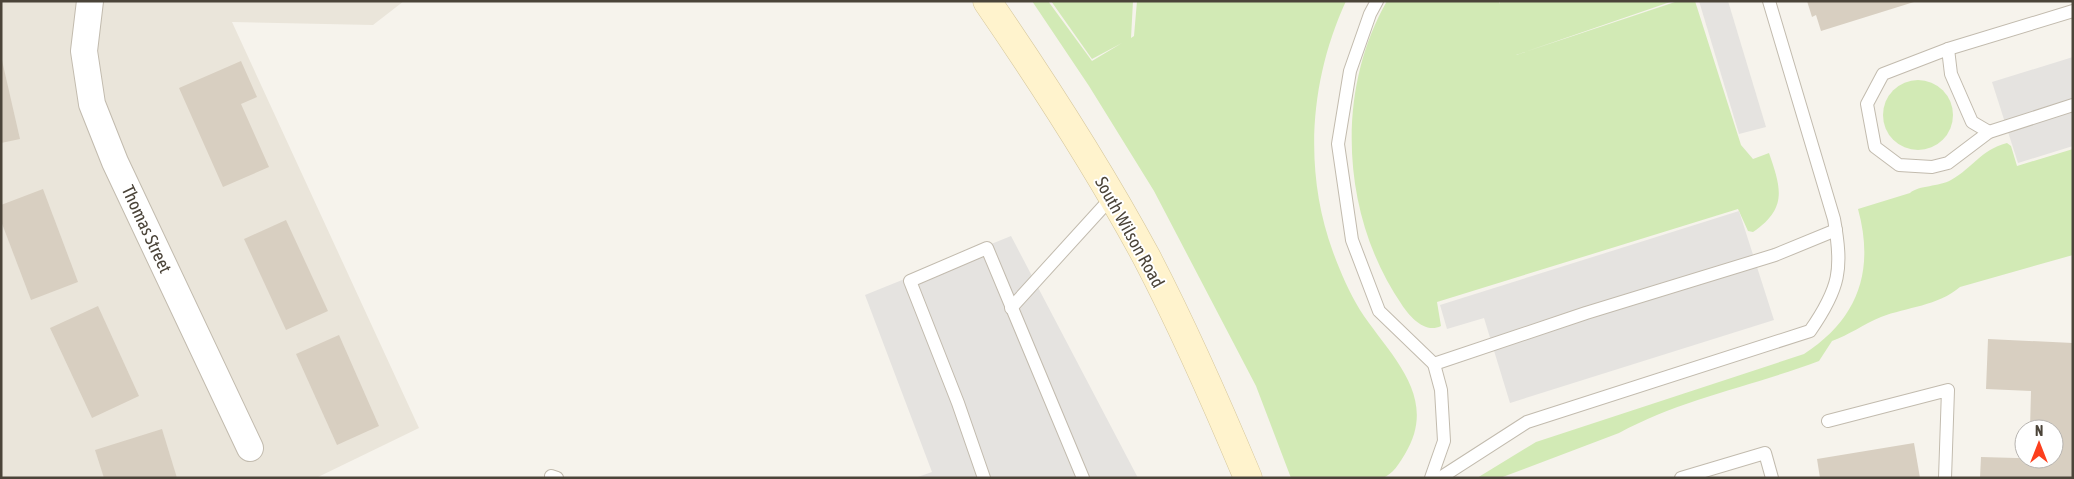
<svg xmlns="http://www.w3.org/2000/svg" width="2074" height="479" font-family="'Asap Condensed',sans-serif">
  <rect width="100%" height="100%" fill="#f6f3ec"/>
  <polygon fill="#eae5da" points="1,1 404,1 373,25 232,22 419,428 316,478 1,478"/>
  <g fill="#d2eab5">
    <path d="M1032,1H1048L1092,61L1122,43L1092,59L1051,1H1133L1131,38L1134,36L1137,1H1346C1310,79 1303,170 1333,252C1340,271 1349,292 1360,310C1389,355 1440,396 1405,454C1400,462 1393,475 1382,478C1374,479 1364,478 1356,478C1334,478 1313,478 1291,478L1256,386L1154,191L1089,86Z"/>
    <path d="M1387,1H1499L1500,4V1H1673L1516,55L1678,1H1695L1741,145L1753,159L1769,153C1781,188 1788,208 1753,232L1748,231L1738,209L1437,302L1441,326C1425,334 1410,317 1402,305C1342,218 1334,93 1387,1Z"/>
    <circle cx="1918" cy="115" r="35"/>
    <path d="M2007,143L2011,146L2017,166L2073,149V255L1960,287C1938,306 1907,307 1881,317C1864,324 1849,335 1832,341L1819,361C1753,386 1681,399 1619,433L1500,478H1477L1536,442L1804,354C1858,319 1875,271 1858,209L1910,193C1919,185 1939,187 1951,180C1974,167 1979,151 2007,143Z"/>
  </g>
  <g fill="#e5e3e0">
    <polygon points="1699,1 1728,1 1766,127 1739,134"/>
    <polygon points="2073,57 2073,146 2018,163 1992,82"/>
    <polygon points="1739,211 1774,320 1510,403 1484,318 1447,329 1440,305"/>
    <polygon points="1011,236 1138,478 915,478 932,472 865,295"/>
  </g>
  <g fill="#d8cfc1">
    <polygon points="1807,1 1914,1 1914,2 1821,31 1816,15 1812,17"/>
    <polygon points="1,56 20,139 1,143"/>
    <polygon points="241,61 257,97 241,104 269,167 223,187 179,88"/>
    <polygon points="43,189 78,282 31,300 1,221 1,205"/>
    <polygon points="286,220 328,311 286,330 244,239"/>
    <polygon points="98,306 139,396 92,418 50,328"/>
    <polygon points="339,335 379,426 337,445 296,354"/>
    <polygon points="1988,339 2073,343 2073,478 1980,478 1981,457 2054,459 2054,429 2030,429 2031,391 1986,389"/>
    <polygon points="162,429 177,478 104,478 95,450"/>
    <polygon points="1914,443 1920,478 1820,478 1817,459"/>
  </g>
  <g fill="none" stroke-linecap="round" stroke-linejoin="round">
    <defs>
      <g id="service">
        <polyline points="1377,1 1370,14 1350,71 1338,144 1352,240 1379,311 1434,364 1586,313 1775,255 1836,230"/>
        <polyline points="2073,11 1948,49 1883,74 1867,104 1875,147 1899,165 1932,167 1948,163 1989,132 2073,105"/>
        <polyline points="1948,49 1951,74 1972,122 1989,132"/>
        <polyline points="1011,308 1112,197"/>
        <polyline points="1828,421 1948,390 1945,478"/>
        <polyline points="551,476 557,478"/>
        <polyline points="984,478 958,403 910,281 987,248 1083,478"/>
        <polyline points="1431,478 1444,441 1441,390 1434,364"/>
        <path d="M1440,478L1527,422L1810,331C1840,288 1843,269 1834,219L1769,1"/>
        <polyline points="1681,478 1765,453 1772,478"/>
      </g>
      <polyline id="minor" points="90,1 84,51 92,104 115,162 250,448"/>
      <path id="secondary" d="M987,1C1044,84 1099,169 1147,258C1184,329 1217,404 1248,478"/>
    </defs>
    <use href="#service" stroke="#c2bbae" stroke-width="14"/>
    <use href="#minor" stroke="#c2bbae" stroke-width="28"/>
    <use href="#secondary" stroke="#d6c79b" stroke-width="29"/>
    <use href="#service" stroke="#fff" stroke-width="12"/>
    <use href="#minor" stroke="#fff" stroke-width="26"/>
    <use href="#secondary" stroke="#fff3cd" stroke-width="28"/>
  </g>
  <g text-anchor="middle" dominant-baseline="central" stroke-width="4" stroke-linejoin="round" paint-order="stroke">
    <g font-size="18" fill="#4b4439" stroke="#fff">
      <text transform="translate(147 229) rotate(65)">Thomas Street</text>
      <text transform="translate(1130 232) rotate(61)">South Wilson Road</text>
    </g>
  </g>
  <rect width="2074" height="479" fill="none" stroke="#4b4439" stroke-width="5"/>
  <g transform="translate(2039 444)"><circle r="24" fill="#ffffff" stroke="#b7b4b0"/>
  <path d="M0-4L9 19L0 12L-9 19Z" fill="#fc3f1d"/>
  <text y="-8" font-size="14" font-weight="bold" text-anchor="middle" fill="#4b4439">N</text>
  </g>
</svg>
